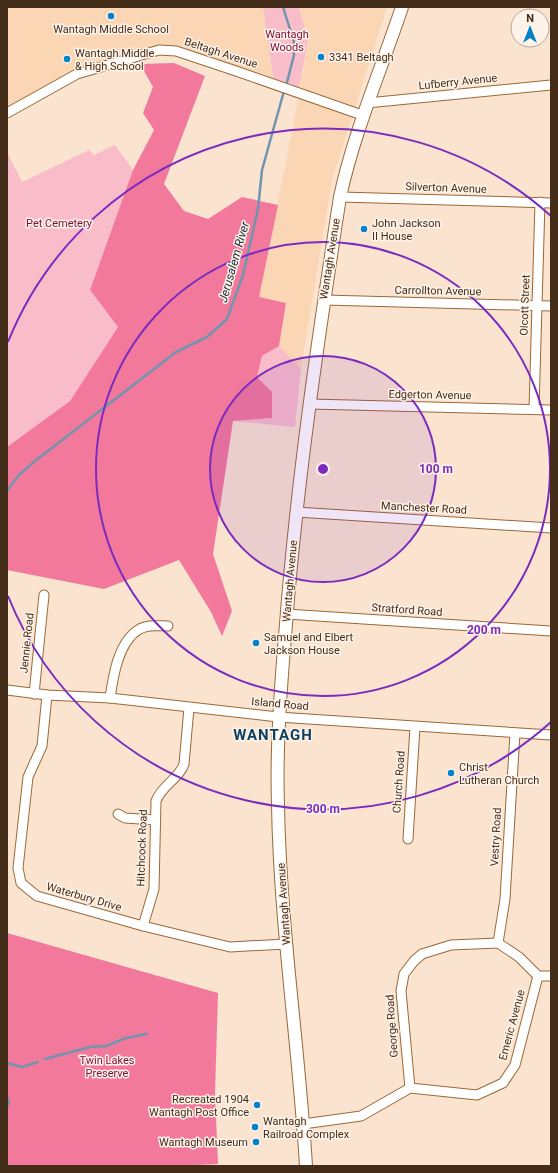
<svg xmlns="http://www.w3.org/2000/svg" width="558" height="1173" font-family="Roboto,sans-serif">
  <rect width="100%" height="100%" fill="#fae4d0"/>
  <g fill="#fbd6b5">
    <polygon points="7,7 263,7 274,84 159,50 80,73 7,114"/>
    <polygon points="299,7 387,7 332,180 301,369 279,346 286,303 259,298 297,105 308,41"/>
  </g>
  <g fill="#f9bdca">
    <polygon points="263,7 299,7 308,41 298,93 274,84"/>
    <polygon points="115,145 133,170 90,290 118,327 70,401 7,447 7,152 22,182 89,150 94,155"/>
    <polygon points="279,346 301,369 295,427 233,421 272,418 272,392 257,377 262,356"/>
  </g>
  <g fill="#f2799b">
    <polygon points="174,63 205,76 164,184 184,211 208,219 242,197 278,205 259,297 286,303 279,346 262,356 257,377 272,392 272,418 233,421 213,554 232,611 222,636 211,612 179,560 104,589 7,570 7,447 70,401 118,327 90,290 133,170 154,130 143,113 153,87 140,64"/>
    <polygon points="7,933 218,993 215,1094 218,1164 176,1166 7,1166"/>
  </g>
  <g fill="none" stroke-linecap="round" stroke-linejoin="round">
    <g stroke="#7194af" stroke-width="2.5">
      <polyline points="283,7 294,42 294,55 286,86"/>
      <polyline points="7,491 19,475 35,461 176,352 207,337 227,319 243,275 258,209 262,170 284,91"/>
      <polyline points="45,1059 90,1047 106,1046 126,1038 147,1034"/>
      <polyline points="7,1063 22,1067 38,1062"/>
      <polyline points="7,1097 9,1103 7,1107"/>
    </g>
    <defs>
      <g id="street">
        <polyline points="367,103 551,85"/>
        <polyline points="7,113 77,74 159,50 176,51 233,70 362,115"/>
        <polyline points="340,197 551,203"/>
        <polyline points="324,300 551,306"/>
        <polyline points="309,404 551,410"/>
        <polyline points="534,409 540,202"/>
        <polyline points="296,512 551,528"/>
        <polyline points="286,614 551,631"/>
        <polyline points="7,690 47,695 110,698 278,717 551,735"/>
        <polyline points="34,694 44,595"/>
        <polyline points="47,695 42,746 28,777 18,868 21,883 37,896 143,926 230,947 286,944"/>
        <path d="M110,698C113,677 118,643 138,630C147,624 158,626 168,626"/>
        <polyline points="118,814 125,818 155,820"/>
        <polyline points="408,839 415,727"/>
        <path d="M143,926L154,889L156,801C162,785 179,779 184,764L189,708"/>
        <polyline points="498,943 505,899 515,733"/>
        <polyline points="538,976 551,976"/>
        <polyline points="410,1088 401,991 404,974 414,961 422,954 451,945 498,943 519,957 538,976"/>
        <polyline points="303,1124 361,1116 410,1088 477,1095 503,1083 515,1065 538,976"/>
      </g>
      <path id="secondary" d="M306,1166C299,1046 280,926 278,805C276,745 281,684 286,624C297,481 318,339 340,197C354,132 381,70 402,7"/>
    </defs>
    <use href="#street" stroke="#9a6838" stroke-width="11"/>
    <use href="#secondary" stroke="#9a6838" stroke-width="14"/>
    <use href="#street" stroke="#fff" stroke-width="9"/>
    <use href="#secondary" stroke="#fff" stroke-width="12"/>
  </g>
  <circle cx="323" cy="469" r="113" fill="#7b2cbf" fill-opacity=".12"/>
  <g fill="none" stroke="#7b2cbf" stroke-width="2">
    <circle cx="323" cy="469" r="113"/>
    <circle cx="323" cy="469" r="227"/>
    <path d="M551 722A340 340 0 0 1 8 596M8 342A340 340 0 0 1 551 216"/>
  </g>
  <g fill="#0083ca" stroke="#fff3e9" stroke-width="1.5">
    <circle cx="111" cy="16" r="4"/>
    <circle cx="321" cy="57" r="4"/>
    <circle cx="67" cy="59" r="4"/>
    <circle cx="364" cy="229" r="4"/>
    <circle cx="256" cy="643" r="4"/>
    <circle cx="451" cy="773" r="4"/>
    <circle cx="257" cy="1105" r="4"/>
    <circle cx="255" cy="1127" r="4"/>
    <circle cx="256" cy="1142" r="4"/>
  </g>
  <g text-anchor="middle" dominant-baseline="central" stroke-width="3" stroke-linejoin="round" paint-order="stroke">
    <g font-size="11" fill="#432d19" stroke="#fff3e9" text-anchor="start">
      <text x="111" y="29" text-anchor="middle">Wantagh Middle School</text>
      <text x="75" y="53">Wantagh Middle<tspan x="75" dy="13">&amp; High School</tspan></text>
      <text x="329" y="57">3341 Beltagh</text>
      <text x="372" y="223">John Jackson<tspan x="372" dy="13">II House</tspan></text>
      <text x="264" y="637">Samuel and Elbert<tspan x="264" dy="13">Jackson House</tspan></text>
      <text x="459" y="767">Christ<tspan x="459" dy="13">Lutheran Church</tspan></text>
      <text x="249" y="1099" text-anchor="end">Recreated 1904<tspan x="249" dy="13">Wantagh Post Office</tspan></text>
      <text x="263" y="1121">Wantagh<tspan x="263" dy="13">Railroad Complex</tspan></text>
      <text x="248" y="1142" text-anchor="end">Wantagh Museum</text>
    </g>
    <g font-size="11" fill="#7c0c3b" stroke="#fff3e9">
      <text x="287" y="34">Wantagh<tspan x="287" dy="13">Woods</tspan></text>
      <text x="59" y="223">Pet Cemetery</text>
      <text x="107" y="1060">Twin Lakes<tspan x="107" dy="13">Preserve</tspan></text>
    </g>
    <g font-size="11" fill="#432d19" stroke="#fff3e9">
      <text transform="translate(221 53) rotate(18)">Beltagh Avenue</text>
      <text transform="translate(458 82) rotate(-6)">Lufberry Avenue</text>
      <text transform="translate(446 188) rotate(2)">Silverton Avenue</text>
      <text transform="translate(330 259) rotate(-81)">Wantagh Avenue</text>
      <text transform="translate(438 291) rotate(1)">Carrollton Avenue</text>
      <text transform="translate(525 305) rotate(-88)">Olcott Street</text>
      <text transform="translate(430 395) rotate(1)">Edgerton Avenue</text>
      <text transform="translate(424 508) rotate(3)">Manchester Road</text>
      <text transform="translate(290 581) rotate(-85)">Wantagh Avenue</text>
      <text transform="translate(407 610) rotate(4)">Stratford Road</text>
      <text transform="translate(27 643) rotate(-84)">Jennie Road</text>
      <text transform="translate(280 704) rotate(5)">Island Road</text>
      <text transform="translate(399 782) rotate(-86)">Church Road</text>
      <text transform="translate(496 837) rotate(-87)">Vestry Road</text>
      <text transform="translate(142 848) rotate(-88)">Hitchcock Road</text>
      <text transform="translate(84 897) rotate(16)">Waterbury Drive</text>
      <text transform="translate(284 904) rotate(-94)">Wantagh Avenue</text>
      <text transform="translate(512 1025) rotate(-75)">Emeric Avenue</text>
      <text transform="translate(392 1026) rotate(-94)">George Road</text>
    </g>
    <g font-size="12" font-style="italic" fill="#192b3a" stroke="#fff3e9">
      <text transform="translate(234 262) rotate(-74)">Jerusalem River</text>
    </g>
    <g font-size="15" font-weight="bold" letter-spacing="1" fill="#0c4163" stroke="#fff3e9">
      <text x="273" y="735">WANTAGH</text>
    </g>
  </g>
  <circle cx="323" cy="469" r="6" fill="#7b2cbf" stroke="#fff3e9" stroke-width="2"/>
  <g font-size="12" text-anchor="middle" font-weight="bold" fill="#7b2cbf" stroke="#fff3e9" stroke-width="3" stroke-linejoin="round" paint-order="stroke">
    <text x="436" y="473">100 m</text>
    <text x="484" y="634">200 m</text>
    <text x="323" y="813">300 m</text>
  </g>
  <rect width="558" height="1173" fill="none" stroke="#432d19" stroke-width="16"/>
  <g transform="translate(530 28)"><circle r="19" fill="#fff3e9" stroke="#b4a496"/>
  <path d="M0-3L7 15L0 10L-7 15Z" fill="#0083ca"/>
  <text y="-6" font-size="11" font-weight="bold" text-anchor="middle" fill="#432d19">N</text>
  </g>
</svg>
